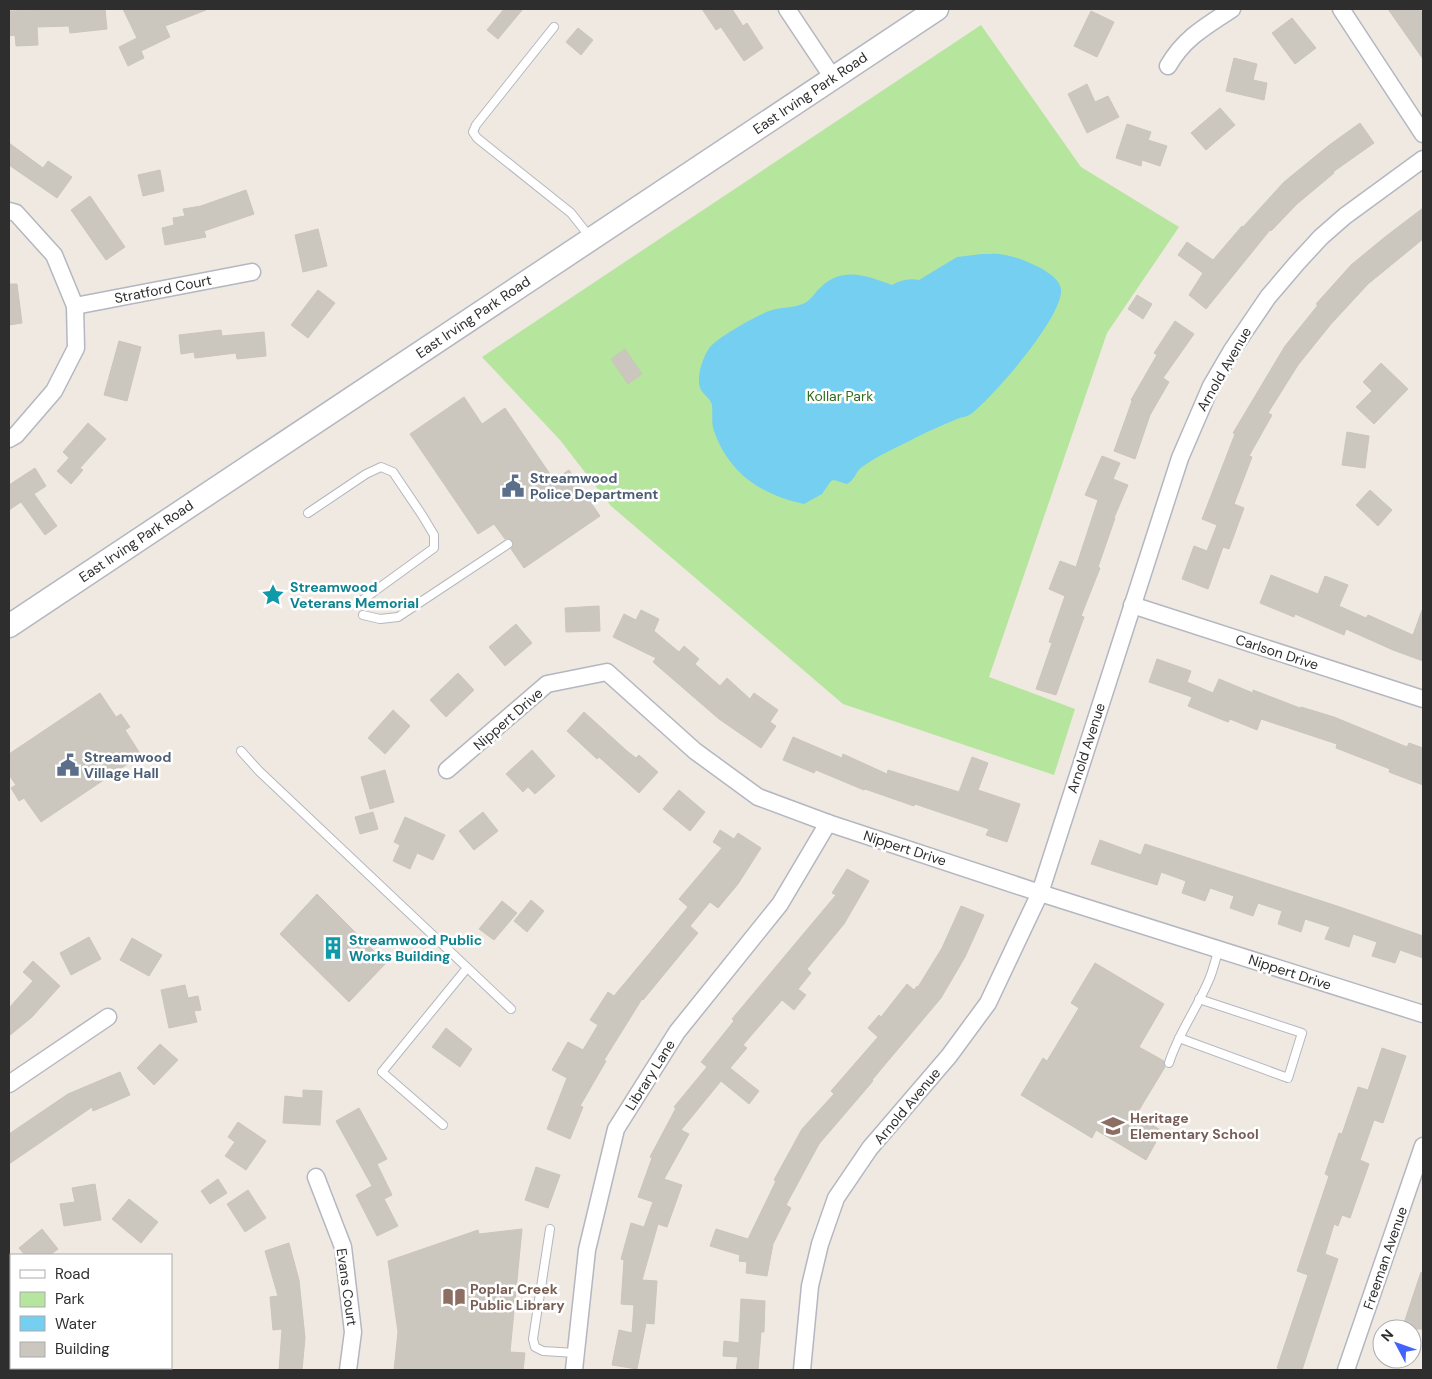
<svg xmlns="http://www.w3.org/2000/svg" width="1432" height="1379" font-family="'DM Sans',sans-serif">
  <rect width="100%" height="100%" fill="#efe9e1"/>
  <polygon fill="#b6e59e" points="981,25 1081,167 1179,227 1107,333 989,677 1075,709 1054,775 843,704 611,506 560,440 482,357"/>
  <path fill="#75cff0" d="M982,254C989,254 997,253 1005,255C1019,257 1059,272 1061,289C1064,316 993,397 971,414C967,417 962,417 957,419C943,425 928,431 915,438C898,447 877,456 862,467C855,472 855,480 847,484L834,480L831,481L822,494L804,504C761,495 729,473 714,431C711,423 713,414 712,405C710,398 705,396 701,390C695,379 703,356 710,347C718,337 759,314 772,310C783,307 795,308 805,303C812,299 815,292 821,287C843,266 867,276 892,285C901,280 909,278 919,280L957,257Z"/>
  <g fill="#cbc7bf" stroke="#cbc5ba">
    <polygon points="58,9 105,9 107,29 70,33 69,26 37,27 38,45 16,46 15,35 9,36 9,11"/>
    <polygon points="123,9 206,9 206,10 165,26 170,37 141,51 144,58 128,66 119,47 137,38"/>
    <polygon points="504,9 523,9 498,39 487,30"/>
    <polygon points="702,9 732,9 743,26 747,23 763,48 744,61 721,27 716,30"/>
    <polygon points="1388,9 1420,9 1423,14 1423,59"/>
    <polygon points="1091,11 1114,22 1097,57 1074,46"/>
    <polygon points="1292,18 1316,48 1295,64 1272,33"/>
    <polygon points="578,28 593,40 581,55 566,42"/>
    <polygon points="1234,58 1257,64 1253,80 1267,83 1264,100 1226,91"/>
    <polygon points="1087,84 1095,102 1108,96 1119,117 1087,133 1068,94"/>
    <polygon points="1220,108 1235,125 1206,150 1191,133"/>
    <polygon points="1360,123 1374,143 1333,172 1334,173 1297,204 1271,231 1270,230 1206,309 1189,295 1203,273 1178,255 1187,242 1213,260 1242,226 1243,227 1284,182 1328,146"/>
    <polygon points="1127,124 1151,132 1148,140 1167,146 1160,166 1142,160 1141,166 1116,158"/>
    <polygon points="9,143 43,168 48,161 72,177 57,198 9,165"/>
    <polygon points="160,170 164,191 143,196 138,175"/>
    <polygon points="246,190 254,214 204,231 206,237 165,245 162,228 174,225 173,218 185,216 183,209 201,206"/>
    <polygon points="90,196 125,247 106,260 71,210"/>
    <polygon points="1423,208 1423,239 1368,284 1331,324 1298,365 1268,413 1272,415 1249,456 1252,457 1234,504 1244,508 1229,549 1223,547 1208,589 1182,579 1194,546 1207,551 1217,525 1202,519 1235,434 1233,433 1285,346 1318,305 1316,304 1351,265 1385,237"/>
    <polygon points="318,229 327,266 303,272 295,235"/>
    <polygon points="9,284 17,284 22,323 9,325"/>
    <polygon points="318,290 335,303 308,338 291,325"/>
    <polygon points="1137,295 1152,304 1143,319 1128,309"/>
    <polygon points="1175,321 1194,334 1163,378 1169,382 1150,415 1135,459 1114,451 1132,401 1131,400 1157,355 1154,353"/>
    <polygon points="221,330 222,336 264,332 266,356 237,359 236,353 195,358 194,352 181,354 179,335"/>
    <polygon points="119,341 141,347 127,401 104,395"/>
    <polygon points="625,349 642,374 628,384 611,359"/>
    <polygon points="1381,363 1408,389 1374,424 1356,407 1372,391 1363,382"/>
    <polygon points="464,397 482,424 505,408 554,480 569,470 600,516 524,568 511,549 514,544 512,541 508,538 505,539 494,524 478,534 410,434"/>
    <polygon points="88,423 106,439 80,468 83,470 71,484 57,471 69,458 63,452"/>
    <polygon points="1347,432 1369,436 1365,468 1342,465"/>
    <polygon points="1102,456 1120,463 1113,479 1128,485 1114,518 1115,518 1098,567 1100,568 1081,616 1084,617 1056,695 1036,689 1052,643 1049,642 1065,596 1049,589 1060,561 1076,567 1098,500 1085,495"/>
    <polygon points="35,468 46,486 34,494 57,526 45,535 21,502 9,510 9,485"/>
    <polygon points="1370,490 1392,510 1378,526 1356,505"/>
    <polygon points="1271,575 1318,594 1325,576 1348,585 1339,606 1366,618 1368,615 1413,635 1422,610 1423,611 1423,661 1393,650 1346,629 1344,635 1295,614 1294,617 1260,603"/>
    <polygon points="599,606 600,631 566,632 565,608"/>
    <polygon points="641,610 659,619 654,631 679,652 684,646 699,659 695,664 720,686 727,678 750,699 754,693 778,710 770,722 776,726 761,748 719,719 653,662 656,658 613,637 624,614 636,620"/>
    <polygon points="516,624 532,643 505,666 489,647"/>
    <polygon points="1157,659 1191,671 1187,682 1213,693 1219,679 1253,693 1253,690 1300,708 1301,707 1334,717 1407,747 1409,743 1423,748 1423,785 1389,772 1390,769 1336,748 1337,744 1261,719 1257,730 1230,719 1228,722 1188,706 1192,697 1149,682"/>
    <polygon points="458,673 474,690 446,717 430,700"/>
    <polygon points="100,693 116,717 121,714 130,727 125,730 141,755 41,822 24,798 19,801 11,788 16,785 9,775 9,754"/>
    <polygon points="393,710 410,726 385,754 368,738"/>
    <polygon points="584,712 627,751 636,758 639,755 658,772 639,793 599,757 597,759 567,731"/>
    <polygon points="793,737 842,758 843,754 887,774 888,770 959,792 972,757 988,763 978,790 1020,804 1007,842 986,835 989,829 915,804 914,806 865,789 864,790 816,770 814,773 783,760"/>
    <polygon points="532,750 555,776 535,794 528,787 523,792 506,774"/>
    <polygon points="385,770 394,802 370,809 361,777"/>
    <polygon points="679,790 705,812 690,831 663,809"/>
    <polygon points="373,812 378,829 360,834 355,817"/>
    <polygon points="483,812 498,831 474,850 459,831"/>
    <polygon points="405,817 445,835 433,860 417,853 410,869 393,861 400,845 394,842"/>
    <polygon points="720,830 734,839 738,833 761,848 738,884 718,908 710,902 690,926 698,933 643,1000 642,999 604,1060 606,1061 580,1106 583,1107 570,1139 547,1129 567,1078 552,1070 568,1042 583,1050 598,1025 590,1020 608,992 614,996 688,907 679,899 722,848 713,842"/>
    <polygon points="1100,840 1141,855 1145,844 1337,906 1423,936 1423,958 1400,950 1395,963 1372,956 1377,942 1353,934 1349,947 1325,939 1330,927 1305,919 1301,932 1278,924 1282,911 1258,903 1253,916 1230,908 1234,896 1210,888 1205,901 1182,893 1186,881 1161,872 1157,885 1091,864"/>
    <polygon points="847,869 869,881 844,924 807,969 811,973 798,989 806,995 794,1010 782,1000 743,1045 747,1048 730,1068 759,1091 749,1104 721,1081 681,1130 689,1134 664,1179 682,1185 667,1227 658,1224 642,1280 657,1281 654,1324 646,1323 637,1369 612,1365 619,1330 632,1333 634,1305 621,1304 624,1260 621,1259 631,1223 644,1227 653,1202 638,1197 652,1158 650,1157 676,1108 674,1107 707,1067 701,1062 734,1021 732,1019 836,895 832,893"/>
    <polygon points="317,894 386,963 349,1002 280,934"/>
    <polygon points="531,900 544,911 527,932 514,921"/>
    <polygon points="502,901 517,913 494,940 479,929"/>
    <polygon points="961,906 984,915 965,957 941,998 872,1080 873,1081 819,1144 786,1205 791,1208 773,1244 767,1276 746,1273 747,1262 739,1261 740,1255 710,1246 716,1229 748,1239 776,1181 774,1180 802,1129 834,1094 831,1091 878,1037 868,1028 879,1015 881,1017 907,984 914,990 917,986 918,987 942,948"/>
    <polygon points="89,937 101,959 71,975 60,953"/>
    <polygon points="132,938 162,955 149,976 120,960"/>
    <polygon points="33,961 60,986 32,1017 9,1036 9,1008 33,981 23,972"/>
    <polygon points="1095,963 1164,1004 1139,1047 1164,1061 1165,1067 1136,1115 1162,1131 1146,1160 1096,1130 1092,1138 1021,1095 1043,1058 1047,1061 1079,1008 1071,1003"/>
    <polygon points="185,985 188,998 198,996 201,1010 194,1011 197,1022 169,1028 161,990"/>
    <polygon points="446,1028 472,1049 460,1067 432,1047"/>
    <polygon points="160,1044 178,1060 154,1085 137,1068"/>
    <polygon points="1382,1048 1406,1056 1383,1123 1374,1120 1360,1160 1369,1164 1350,1218 1342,1215 1338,1226 1334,1224 1325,1254 1338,1259 1302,1370 1284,1370 1277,1368 1308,1275 1297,1271 1329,1176 1325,1174 1339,1133 1342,1134 1358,1087 1368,1090"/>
    <polygon points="120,1072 130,1095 93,1111 92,1107 9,1164 9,1134 68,1094"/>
    <polygon points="303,1090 322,1091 320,1125 283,1123 285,1096 303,1098"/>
    <polygon points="359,1108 387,1159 377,1164 392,1195 384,1199 398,1226 377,1236 356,1195 372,1186 336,1121"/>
    <polygon points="238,1122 266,1141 246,1170 225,1156 235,1142 228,1137"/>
    <polygon points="536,1167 560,1175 548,1208 525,1200"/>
    <polygon points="218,1179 227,1193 210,1204 201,1191"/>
    <polygon points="95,1184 101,1220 64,1226 60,1204 75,1202 72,1188"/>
    <polygon points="248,1190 266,1218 245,1232 227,1204"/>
    <polygon points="129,1199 158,1222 141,1243 112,1219"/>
    <polygon points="42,1229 58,1249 50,1255 25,1255 19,1248"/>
    <polygon points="522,1229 510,1352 525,1353 523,1370 394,1370 398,1332 388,1261 478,1230 479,1234"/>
    <polygon points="289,1243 299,1280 305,1338 302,1370 279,1370 282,1329 273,1330 270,1297 278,1296 265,1251"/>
    <polygon points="1421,1272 1423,1273 1423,1329 1402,1329"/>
    <polygon points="741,1299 765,1301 764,1332 761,1332 758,1370 736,1370 738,1357 723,1356 724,1341 739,1343"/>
  </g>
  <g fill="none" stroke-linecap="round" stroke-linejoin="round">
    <defs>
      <g id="lane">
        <polyline points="554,27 476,125 473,132 477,138 571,213 590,237"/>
        <polyline points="308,513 366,474 381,467 393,472 422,515 434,535 434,548 361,601"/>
        <polyline points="363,615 380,619 398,617 508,544"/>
        <polyline points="241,751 259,771 511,1009"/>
        <polyline points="1179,1038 1288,1078 1302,1033 1199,999"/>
        <path d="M1169,1063C1178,1034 1196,1010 1208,982C1213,972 1215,960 1219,949"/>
        <polyline points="443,1125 382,1072 467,968"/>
        <polyline points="550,1229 533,1339 535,1347 543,1351 576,1353"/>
      </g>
      <g id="street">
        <polyline points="787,9 833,78"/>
        <polyline points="1341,9 1423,134"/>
        <path d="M1168,66C1184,38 1206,26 1232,9"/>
        <polyline points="9,211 16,213 54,255 75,306 76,348 54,391 16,435 9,439"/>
        <polyline points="75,306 252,272"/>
        <polyline points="1132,605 1423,699"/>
        <polyline points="447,770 547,684 607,672 695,751 758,797 828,823 1040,893 1423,1014"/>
        <polyline points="9,1084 108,1017"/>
        <polyline points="316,1177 343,1247 353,1332 348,1370"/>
        <polyline points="21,1370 22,1368"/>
        <polyline points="574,1370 587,1250 616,1129 677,1032 780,904 828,823"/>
        <polyline points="802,1370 810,1286 820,1244 836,1198 870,1148 949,1056 988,1003 1040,893 1180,458 1211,386 1232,350 1268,297 1297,263 1321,237 1345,216 1423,159"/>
        <polyline points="1346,1370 1423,1146"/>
      </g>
      <polyline id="secondary" points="9,626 937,9"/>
    </defs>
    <use href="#lane" stroke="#b4b7c1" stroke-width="10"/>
    <use href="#street" stroke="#b4b7c1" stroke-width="19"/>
    <use href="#secondary" stroke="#b4b7c1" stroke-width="25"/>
    <use href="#lane" stroke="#fff" stroke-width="8"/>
    <use href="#street" stroke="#fff" stroke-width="16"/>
    <use href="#secondary" stroke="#fff" stroke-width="22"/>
  </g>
  <defs>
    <symbol id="civic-bare" viewBox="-9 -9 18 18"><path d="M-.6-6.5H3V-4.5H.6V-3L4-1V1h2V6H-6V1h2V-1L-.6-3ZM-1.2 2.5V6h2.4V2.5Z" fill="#5c6f8a" stroke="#fff" stroke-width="2.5" paint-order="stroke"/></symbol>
    <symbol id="sight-bare" viewBox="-9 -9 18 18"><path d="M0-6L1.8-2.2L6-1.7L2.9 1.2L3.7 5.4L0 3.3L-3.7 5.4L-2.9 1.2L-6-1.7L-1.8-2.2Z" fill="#0f9aa8" stroke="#fff" stroke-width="2.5" paint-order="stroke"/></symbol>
    <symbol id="building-bare" viewBox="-9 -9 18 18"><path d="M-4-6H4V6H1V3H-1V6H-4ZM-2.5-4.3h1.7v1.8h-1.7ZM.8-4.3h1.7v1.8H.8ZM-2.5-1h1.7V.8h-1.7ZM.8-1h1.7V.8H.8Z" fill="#0f9aa8" stroke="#fff" stroke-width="2.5" paint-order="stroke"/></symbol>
    <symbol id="school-bare" viewBox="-9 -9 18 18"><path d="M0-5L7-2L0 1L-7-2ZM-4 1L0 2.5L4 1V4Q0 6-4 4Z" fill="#8d6e63" stroke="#fff" stroke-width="2.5" paint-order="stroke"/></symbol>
    <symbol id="library-bare" viewBox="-9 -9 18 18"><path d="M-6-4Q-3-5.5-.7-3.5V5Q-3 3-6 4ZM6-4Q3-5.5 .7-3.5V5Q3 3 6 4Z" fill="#8d6e63" stroke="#fff" stroke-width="2.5" paint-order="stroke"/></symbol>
  </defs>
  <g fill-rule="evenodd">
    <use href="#civic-bare" x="497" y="470" width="32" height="32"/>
    <use href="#sight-bare" x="257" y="579" width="32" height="32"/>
    <use href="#civic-bare" x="52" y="749" width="32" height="32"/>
    <use href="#building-bare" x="317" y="932" width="32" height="32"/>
    <use href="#school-bare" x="1097" y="1110" width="32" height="32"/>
    <use href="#library-bare" x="438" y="1281" width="32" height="32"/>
  </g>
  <g text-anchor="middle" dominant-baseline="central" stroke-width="5" stroke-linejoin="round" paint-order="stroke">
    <g font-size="14" fill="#2e2e2e" stroke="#fff">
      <text transform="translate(810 93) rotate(-34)">East Irving Park Road</text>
      <text transform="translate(163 289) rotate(-11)">Stratford Court</text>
      <text transform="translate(473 317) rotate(-34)">East Irving Park Road</text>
      <text transform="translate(1224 369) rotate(-60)">Arnold Avenue</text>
      <text transform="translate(136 541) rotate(-34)">East Irving Park Road</text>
      <text transform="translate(1277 652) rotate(18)">Carlson Drive</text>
      <text transform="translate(508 719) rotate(-41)">Nippert Drive</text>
      <text transform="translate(1086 748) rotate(-72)">Arnold Avenue</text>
      <text transform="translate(905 848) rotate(18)">Nippert Drive</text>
      <text transform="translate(1290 972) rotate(18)">Nippert Drive</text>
      <text transform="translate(650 1075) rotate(-58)">Library Lane</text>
      <text transform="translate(907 1106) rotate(-50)">Arnold Avenue</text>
      <text transform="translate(1385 1258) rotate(-71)">Freeman Avenue</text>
      <text transform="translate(347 1287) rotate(82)">Evans Court</text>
    </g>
    <g font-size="14" fill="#2c6e1b" stroke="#fff">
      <text x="840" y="396">Kollar Park</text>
    </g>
    <g font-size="14" font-weight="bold" fill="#4e5e75" stroke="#fff" text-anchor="start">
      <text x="530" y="478">Streamwood<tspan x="530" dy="16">Police Department</tspan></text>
      <text x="84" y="757">Streamwood<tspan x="84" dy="16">Village Hall</tspan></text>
    </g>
    <g font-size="14" font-weight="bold" fill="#0d838f" stroke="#fff" text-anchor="start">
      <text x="290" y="587">Streamwood<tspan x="290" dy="16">Veterans Memorial</tspan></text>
      <text x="349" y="940">Streamwood Public<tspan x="349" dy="16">Works Building</tspan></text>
    </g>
    <g font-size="14" font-weight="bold" fill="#785e54" stroke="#fff" text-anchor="start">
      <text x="1130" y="1118">Heritage<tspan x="1130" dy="16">Elementary School</tspan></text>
      <text x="470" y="1289">Poplar Creek<tspan x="470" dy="16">Public Library</tspan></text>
    </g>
  </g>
  <rect width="1432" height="1379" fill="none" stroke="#2e2e2e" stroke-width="20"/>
  <rect x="10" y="1254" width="162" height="115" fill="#ffffff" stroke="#ababab"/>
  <rect x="20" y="1270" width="25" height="8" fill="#ffffff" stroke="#ababab"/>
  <text x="55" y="1279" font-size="15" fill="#2e2e2e">Road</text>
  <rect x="20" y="1292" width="25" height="15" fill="#b6e59e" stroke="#ababab"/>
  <text x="55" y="1304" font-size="15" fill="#2e2e2e">Park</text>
  <rect x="20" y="1316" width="25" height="15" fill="#75cff0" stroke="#ababab"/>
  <text x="55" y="1329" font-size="15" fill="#2e2e2e">Water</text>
  <rect x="20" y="1342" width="25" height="15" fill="#cbc7bf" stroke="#ababab"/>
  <text x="55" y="1354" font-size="15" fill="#2e2e2e">Building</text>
  <g transform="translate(1397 1344) rotate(311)"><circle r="24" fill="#ffffff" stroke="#ababab"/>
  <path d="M0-4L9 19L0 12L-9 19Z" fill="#4264fb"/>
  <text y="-8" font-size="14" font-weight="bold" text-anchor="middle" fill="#2e2e2e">N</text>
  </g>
</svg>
